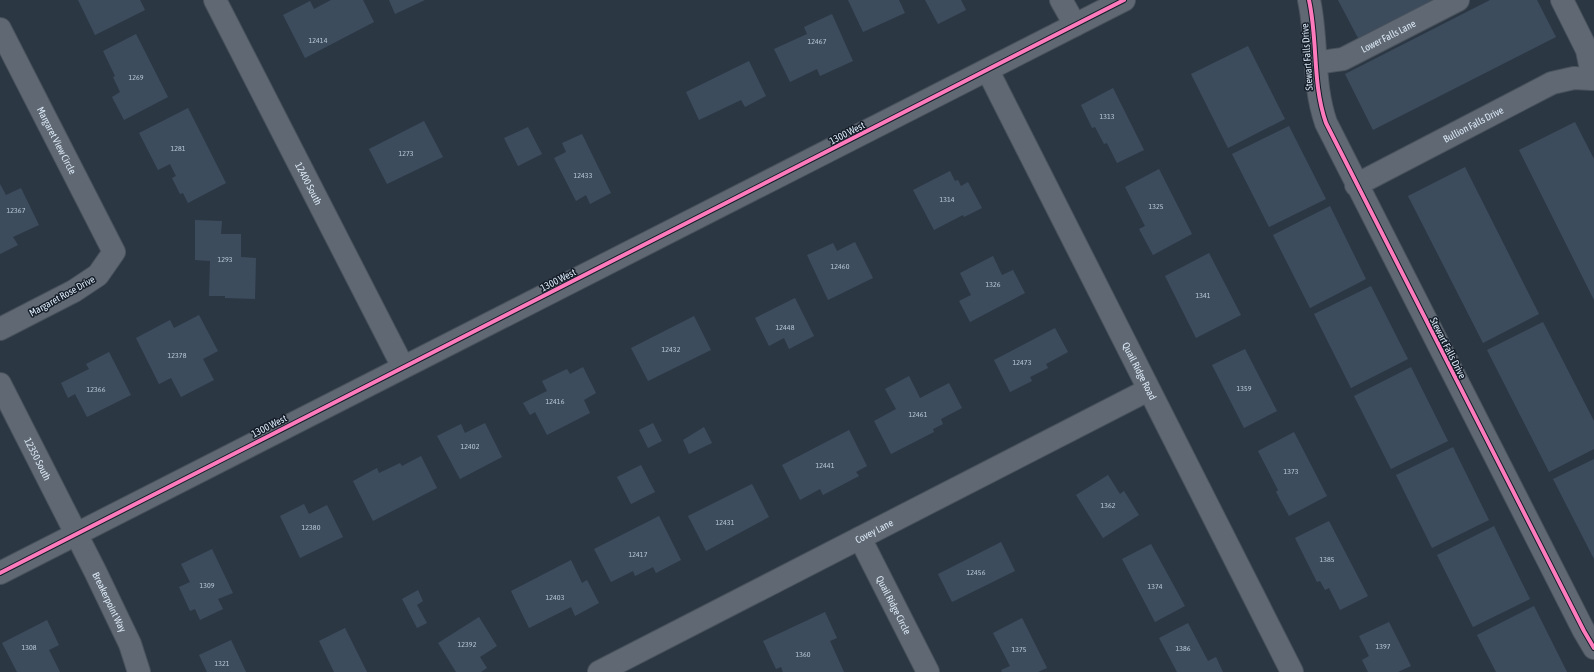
<svg xmlns="http://www.w3.org/2000/svg" width="1594" height="672" font-family="'Asap Condensed',sans-serif">
  <rect width="100%" height="100%" fill="#2c3744"/>
  <g fill="#3c4c5d">
    <polygon points="78,0 140,0 145,10 95,35"/>
    <polygon points="331,0 363,0 374,22 305,58 283,15 310,1 314,9"/>
    <polygon points="389,0 425,0 395,14"/>
    <polygon points="848,0 899,0 905,13 863,32"/>
    <polygon points="925,0 961,0 966,10 938,24"/>
    <polygon points="1338,0 1433,0 1358,38"/>
    <polygon points="1490,0 1537,0 1556,37 1373,130 1345,74"/>
    <polygon points="832,14 853,61 820,76 817,69 790,82 774,49 807,34 804,27"/>
    <polygon points="136,34 168,97 124,120 112,97 120,92 113,77 115,76 103,51"/>
    <polygon points="1248,46 1285,119 1228,148 1191,74"/>
    <polygon points="749,61 766,96 745,107 741,100 699,120 686,92"/>
    <polygon points="1113,88 1144,150 1117,163 1107,143 1104,144 1095,127 1092,128 1081,105"/>
    <polygon points="188,108 226,183 188,203 183,193 180,194 172,178 176,176 170,164 158,170 139,133"/>
    <polygon points="424,121 443,157 387,184 369,149"/>
    <polygon points="1575,122 1594,159 1594,300 1519,150"/>
    <polygon points="1289,126 1326,199 1269,227 1232,154"/>
    <polygon points="528,127 542,154 518,166 504,138"/>
    <polygon points="582,134 611,193 590,204 586,195 576,201 554,158 566,152 562,143"/>
    <polygon points="1465,167 1539,314 1483,343 1408,196"/>
    <polygon points="1159,169 1192,234 1153,255 1139,229 1145,226 1125,187"/>
    <polygon points="950,171 955,181 958,180 961,186 968,182 982,208 964,217 963,215 934,230 913,190"/>
    <polygon points="0,184 6,195 21,188 39,225 13,237 18,245 0,254"/>
    <polygon points="1330,206 1366,279 1310,308 1273,235"/>
    <polygon points="195,220 222,221 221,234 241,234 241,257 256,258 255,299 225,298 225,296 209,296 210,261 195,260"/>
    <polygon points="855,242 873,278 828,300 807,255 833,243 837,251"/>
    <polygon points="1209,253 1241,315 1196,338 1165,276"/>
    <polygon points="993,256 1002,275 1013,270 1025,293 970,322 959,301 971,295 960,273"/>
    <polygon points="1371,286 1408,359 1351,388 1314,314"/>
    <polygon points="795,298 814,336 789,349 784,338 769,346 755,318"/>
    <polygon points="199,315 218,351 203,359 214,380 181,397 171,378 159,384 136,338 170,320 174,328"/>
    <polygon points="694,316 711,350 648,381 631,348"/>
    <polygon points="1543,322 1594,421 1594,449 1549,472 1487,350"/>
    <polygon points="1055,328 1068,352 1046,364 1048,368 1030,377 1032,381 1010,392 994,360"/>
    <polygon points="1245,349 1277,411 1244,428 1212,365"/>
    <polygon points="109,352 131,395 87,417 75,394 68,398 61,383 89,369 86,364"/>
    <polygon points="583,367 596,393 584,400 590,413 547,435 535,412 530,415 523,403 547,391 542,381 567,369 570,374"/>
    <polygon points="1411,367 1448,441 1391,469 1354,396"/>
    <polygon points="909,376 920,398 949,383 962,408 941,419 943,424 933,429 934,432 891,454 874,421 896,409 885,389"/>
    <polygon points="485,423 502,457 460,479 437,436 461,424 465,433"/>
    <polygon points="653,423 662,441 648,448 639,430"/>
    <polygon points="704,427 712,443 689,454 683,440"/>
    <polygon points="849,430 867,466 856,472 859,476 823,495 820,489 800,500 782,465"/>
    <polygon points="1294,432 1327,496 1289,516 1276,492 1278,490 1258,451"/>
    <polygon points="1453,447 1489,520 1432,548 1396,475"/>
    <polygon points="421,456 437,488 373,521 353,481 377,468 379,473 400,463 402,466"/>
    <polygon points="1594,459 1594,559 1553,479"/>
    <polygon points="641,465 655,492 631,504 617,477"/>
    <polygon points="1108,475 1120,494 1124,491 1139,515 1103,538 1076,495"/>
    <polygon points="752,484 769,517 706,551 688,516"/>
    <polygon points="304,504 309,514 327,505 343,537 300,558 280,516"/>
    <polygon points="659,516 681,560 656,573 653,567 635,576 633,571 611,582 594,549"/>
    <polygon points="1329,521 1368,596 1340,610 1329,588 1325,590 1320,581 1317,582 1295,538"/>
    <polygon points="1494,526 1530,599 1473,627 1437,555"/>
    <polygon points="1001,542 1015,571 952,602 938,574"/>
    <polygon points="1151,544 1185,606 1155,622 1122,559"/>
    <polygon points="212,549 233,593 218,599 223,609 200,620 195,609 190,611 179,587 190,582 181,564"/>
    <polygon points="571,560 582,583 587,580 599,603 575,616 571,607 529,628 511,591"/>
    <polygon points="418,590 423,601 417,605 427,623 417,628 402,599"/>
    <polygon points="1534,606 1567,672 1496,672 1477,635"/>
    <polygon points="825,612 837,638 830,641 844,672 783,672 781,667 776,669 763,641"/>
    <polygon points="479,617 497,646 480,657 487,668 481,672 456,672 438,643"/>
    <polygon points="1022,618 1047,668 1038,672 1002,672 1001,670 1010,666 993,633"/>
    <polygon points="47,620 59,645 49,650 60,672 17,672 2,643"/>
    <polygon points="1389,622 1411,666 1398,672 1368,672 1362,660 1369,656 1359,636"/>
    <polygon points="1188,623 1208,661 1216,657 1223,672 1177,672 1159,638"/>
    <polygon points="345,628 367,672 334,672 319,641"/>
    <polygon points="231,640 246,672 207,672 199,655"/>
  </g>
  <g fill="none" stroke-linecap="round" stroke-linejoin="round">
    <defs>
      <g id="minor">
        <path id="s1" d="M215,0L403,367"/>
        <polyline points="1061,0 1075,25"/>
        <path d="M1309,0C1318,41 1312,83 1326,123L1584,631L1594,648"/>
        <polyline points="1562,0 1587,50 1593,79"/>
        <path id="s2" d="M0,29L114,252L98,275L74,291L0,329"/>
        <path id="s3" d="M1315,63L1343,59L1458,0"/>
        <path id="s4" d="M988,71L1292,672"/>
        <path id="s5" d="M1356,185L1552,83L1574,78L1593,79"/>
        <path id="s6" d="M0,384L95,571L130,644L139,672"/>
        <path id="s7" d="M860,538L928,672"/>
        <polyline points="0,573 1124,0"/>
        <path id="s8" d="M599,672L1148,390"/>
      </g>
    </defs>
    <use href="#minor" stroke="#49535e" stroke-width="24"/>
    <use href="#minor" stroke="#606973" stroke-width="22"/>
    <defs>
      <g id="cycleway">
        <path d="M1309,0C1318,41 1312,83 1326,123L1584,631L1594,648"/>
        <polyline points="0,573 1124,0"/>
      </g>
    </defs>
    <use href="#cycleway" stroke="#141d28" stroke-width="6"/>
    <use href="#cycleway" stroke="#fd7abc" stroke-width="4"/>
  </g>
  <g text-anchor="middle" dominant-baseline="central" stroke-width="3" stroke-linejoin="round" paint-order="stroke">
    <g font-size="8" fill="#b2c0cf">
      <text x="318" y="40">12414</text>
      <text x="817" y="41">12467</text>
      <text x="136" y="77">1269</text>
      <text x="1107" y="116">1313</text>
      <text x="178" y="148">1281</text>
      <text x="406" y="153">1273</text>
      <text x="583" y="175">12433</text>
      <text x="947" y="199">1314</text>
      <text x="1156" y="206">1325</text>
      <text x="16" y="210">12367</text>
      <text x="225" y="259">1293</text>
      <text x="840" y="266">12460</text>
      <text x="993" y="284">1326</text>
      <text x="1203" y="295">1341</text>
      <text x="785" y="327">12448</text>
      <text x="671" y="349">12432</text>
      <text x="177" y="355">12378</text>
      <text x="1022" y="362">12473</text>
      <text x="1244" y="388">1359</text>
      <text x="96" y="389">12366</text>
      <text x="555" y="401">12416</text>
      <text x="918" y="414">12461</text>
      <text x="470" y="446">12402</text>
      <text x="825" y="465">12441</text>
      <text x="1291" y="471">1373</text>
      <text x="1108" y="505">1362</text>
      <text x="725" y="522">12431</text>
      <text x="311" y="527">12380</text>
      <text x="638" y="554">12417</text>
      <text x="1327" y="559">1385</text>
      <text x="976" y="572">12456</text>
      <text x="207" y="585">1309</text>
      <text x="1155" y="586">1374</text>
      <text x="555" y="597">12403</text>
      <text x="467" y="644">12392</text>
      <text x="1383" y="646">1397</text>
      <text x="29" y="647">1308</text>
      <text x="1183" y="648">1386</text>
      <text x="1019" y="649">1375</text>
      <text x="803" y="654">1360</text>
      <text x="222" y="663">1321</text>
    </g>
    <g font-size="10" fill="#d9e6f5" stroke="#141d28">
      <text stroke="none"><textPath href="#s3" startOffset="79">Lower Falls Lane</textPath></text>
      <text transform="translate(1307 57) rotate(-94)">Stewart Falls Drive</text>
      <text stroke="none"><textPath href="#s5" startOffset="132">Bullion Falls Drive</textPath></text>
      <text transform="translate(847 133) rotate(-27)">1300 West</text>
      <text stroke="none"><textPath href="#s2" startOffset="125">Margaret View Circle</textPath></text>
      <text stroke="none"><textPath href="#s1" startOffset="206">12400 South</textPath></text>
      <text transform="translate(558 280) rotate(-27)">1300 West</text>
      <text transform="translate(62 296) rotate(-29)">Margaret Rose Drive</text>
      <text transform="translate(1448 348) rotate(63)">Stewart Falls Drive</text>
      <text stroke="none"><textPath href="#s4" startOffset="336">Quail Ridge Road</textPath></text>
      <text transform="translate(269 426) rotate(-27)">1300 West</text>
      <text stroke="none"><textPath href="#s6" startOffset="84">12350 South</textPath></text>
      <text stroke="none"><textPath href="#s8" startOffset="309">Covey Lane</textPath></text>
      <text stroke="none"><textPath href="#s6" startOffset="244">Breakerpoint Way</textPath></text>
      <text stroke="none"><textPath href="#s7" startOffset="75">Quail Ridge Circle</textPath></text>
    </g>
  </g>
</svg>
